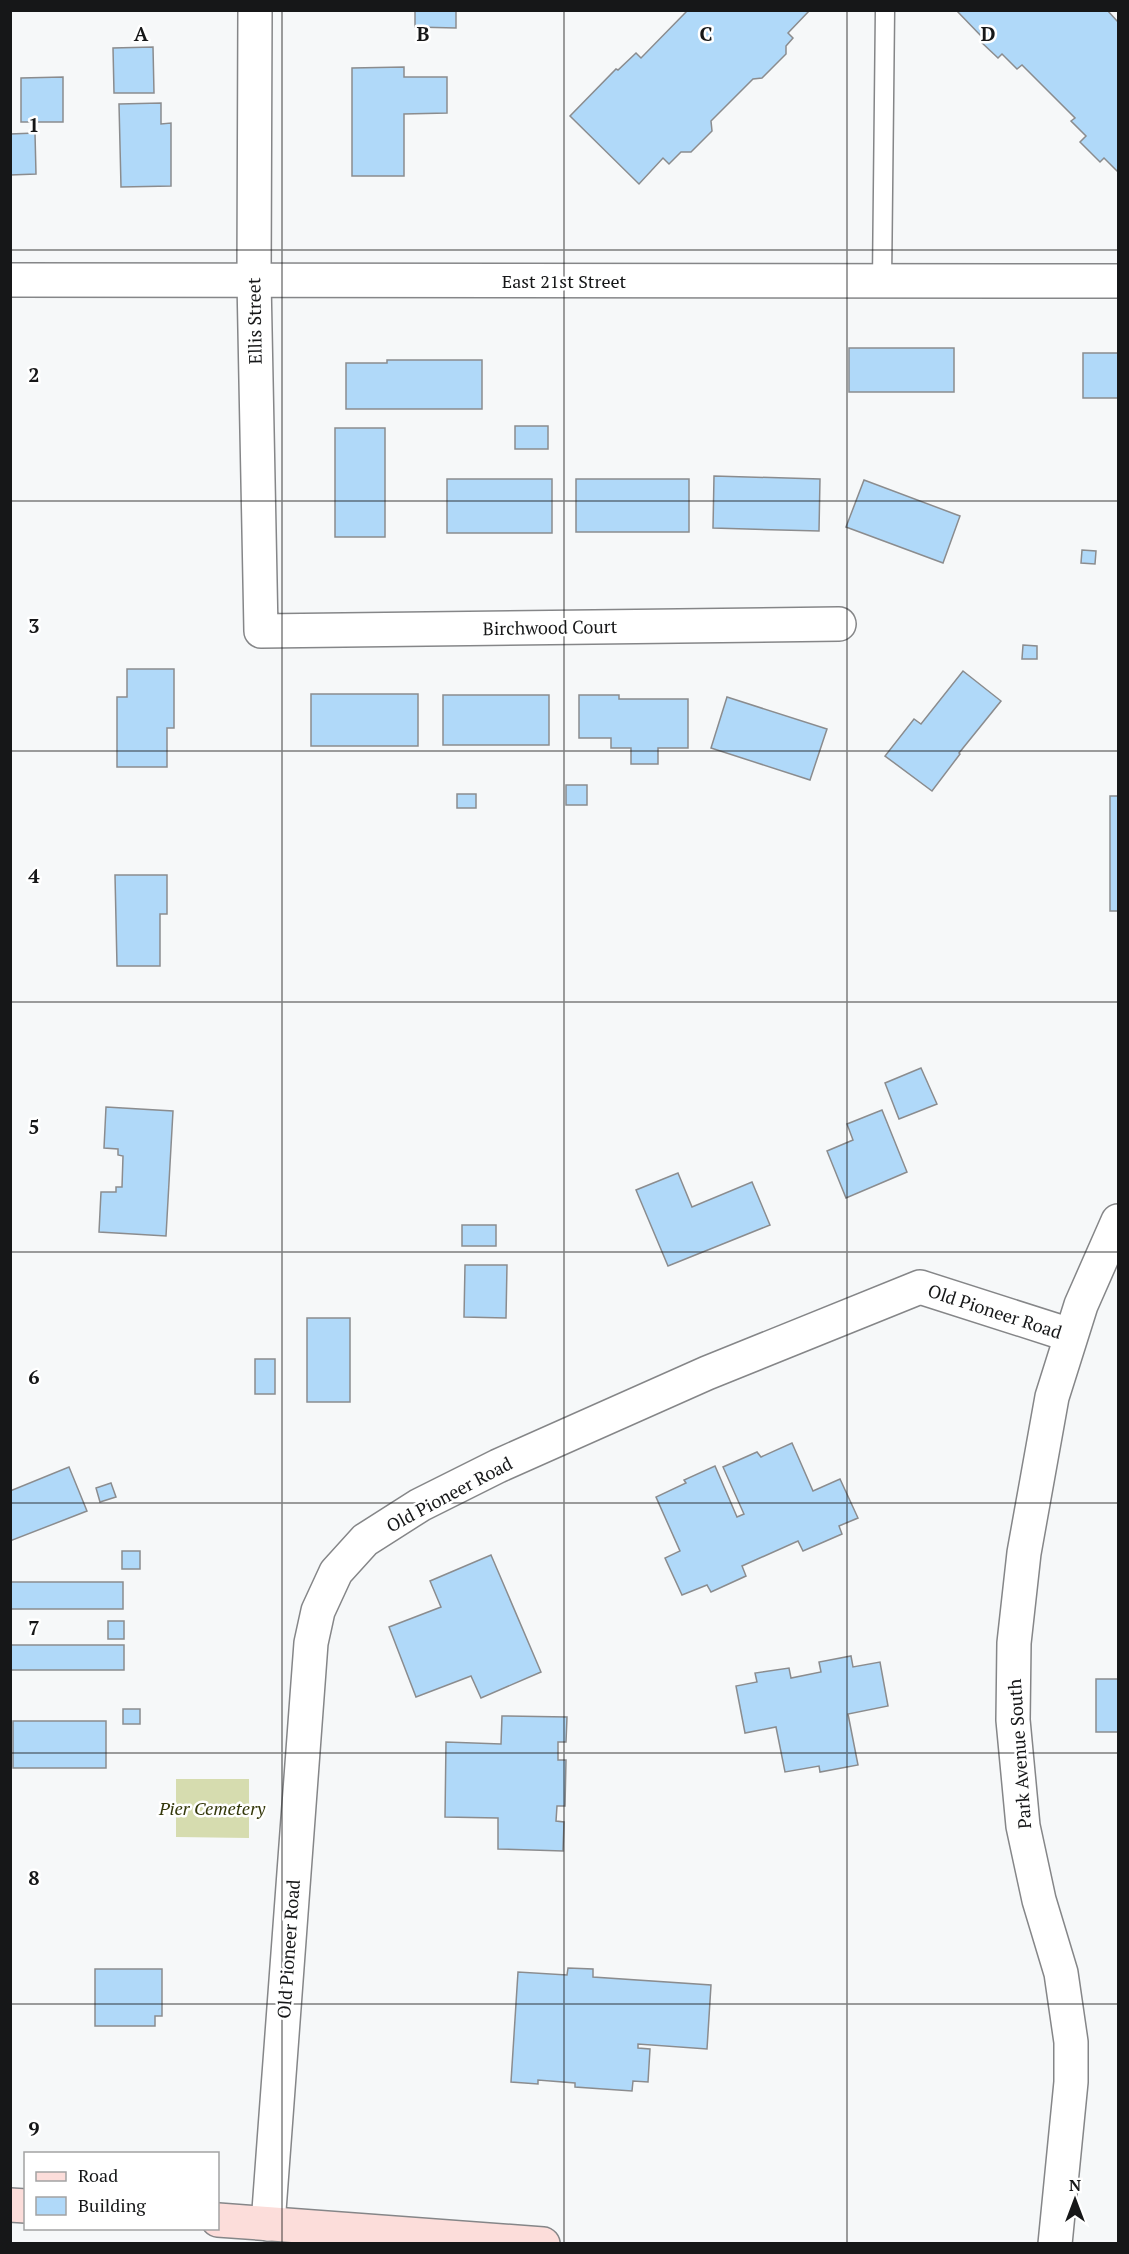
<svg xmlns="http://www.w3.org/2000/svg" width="1129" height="2254" font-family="'PT Serif',serif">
  <rect width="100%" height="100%" fill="#f6f8f9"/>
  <polygon fill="#d6dcaf" points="176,1779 249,1779 249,1838 176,1837"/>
  <g fill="#b0d9f9" stroke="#8b8c8e" stroke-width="1.5">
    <polygon points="415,10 456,10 456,28 415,27"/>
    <polygon points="684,10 810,10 788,33 793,38 786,46 786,54 762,78 753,79 711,121 712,131 691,152 681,152 669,164 663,158 639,184 570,116 616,69 618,70 636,53 641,58 686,12"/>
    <polygon points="956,10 1107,10 1118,22 1118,172 1104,158 1100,162 1080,142 1086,136 1071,121 1075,118 1022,65 1017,69 1002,54 998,58 980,41 983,38"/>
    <polygon points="153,47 154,93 114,93 113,48"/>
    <polygon points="404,67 404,77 447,77 447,113 404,114 404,176 352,176 352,68"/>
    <polygon points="63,77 63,122 21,122 21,78"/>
    <polygon points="161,103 161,124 171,123 171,186 121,187 119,104"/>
    <polygon points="35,133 36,174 10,175 10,134"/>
    <rect x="849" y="348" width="105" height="44"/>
    <rect x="1083" y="353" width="35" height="45"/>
    <polygon points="387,360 482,360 482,409 346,409 346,363 387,363"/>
    <rect x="515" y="426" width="33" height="23"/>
    <rect x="335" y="428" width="50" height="109"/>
    <polygon points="714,476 820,479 819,531 713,528"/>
    <rect x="447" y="479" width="105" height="54"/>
    <rect x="576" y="479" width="113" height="53"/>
    <polygon points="864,480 960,516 943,563 846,527"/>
    <polygon points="1082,550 1096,551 1095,564 1081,563"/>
    <polygon points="1023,645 1037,646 1037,659 1022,659"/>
    <polygon points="127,669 174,669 174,728 167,728 167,767 117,767 117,697 127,697"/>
    <polygon points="963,671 1001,701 959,753 960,754 932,791 885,756 914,719 921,724"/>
    <rect x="311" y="694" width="107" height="52"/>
    <rect x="443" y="695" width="106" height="50"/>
    <polygon points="579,695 619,695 619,699 688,699 688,748 658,748 658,764 631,764 631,748 611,748 611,738 579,738"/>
    <polygon points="727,697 827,729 810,780 711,748"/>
    <rect x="566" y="785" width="21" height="20"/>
    <rect x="457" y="794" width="19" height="14"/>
    <rect x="1110" y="796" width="8" height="115"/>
    <polygon points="115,875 167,875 167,914 160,914 160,966 117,966"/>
    <polygon points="921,1068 937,1104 899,1119 885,1083"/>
    <polygon points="106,1107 173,1111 166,1236 99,1232 101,1192 116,1192 116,1187 122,1187 123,1156 118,1155 118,1149 104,1148"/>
    <polygon points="882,1110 907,1172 846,1198 827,1151 853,1140 847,1124"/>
    <polygon points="678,1173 692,1207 752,1182 770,1225 668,1266 636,1190"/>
    <rect x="462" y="1225" width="34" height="21"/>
    <polygon points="465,1265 507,1265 506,1318 464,1317"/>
    <rect x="307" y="1318" width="43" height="84"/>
    <rect x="255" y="1359" width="20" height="35"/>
    <polygon points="792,1443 813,1491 840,1479 858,1518 839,1526 842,1534 803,1551 798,1541 742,1566 746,1576 711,1592 707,1585 682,1595 665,1558 680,1551 656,1497 686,1483 684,1480 715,1466 737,1517 744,1514 723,1467 757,1452 761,1457"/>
    <polygon points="69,1467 87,1511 10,1541 10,1491"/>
    <polygon points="111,1483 116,1497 100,1502 96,1488"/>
    <rect x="122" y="1551" width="18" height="18"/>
    <polygon points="491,1555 541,1672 481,1698 471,1676 416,1697 389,1627 441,1607 430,1581"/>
    <rect x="10" y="1582" width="113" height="27"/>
    <rect x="108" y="1621" width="16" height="18"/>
    <rect x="10" y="1645" width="114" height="25"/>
    <polygon points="851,1656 853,1667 880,1662 888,1706 848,1714 858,1765 820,1772 819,1766 785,1772 776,1727 745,1733 736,1686 757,1682 755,1673 789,1668 791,1678 821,1672 819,1662"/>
    <rect x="1096" y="1679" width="22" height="53"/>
    <rect x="123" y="1709" width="17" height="15"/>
    <polygon points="502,1716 567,1717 566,1742 558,1742 558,1760 566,1760 565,1806 557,1806 556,1821 564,1822 563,1851 498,1849 498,1818 445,1817 446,1742 501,1744"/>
    <rect x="13" y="1721" width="93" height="47"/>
    <polygon points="568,1968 593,1969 593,1977 711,1985 707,2049 638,2044 638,2048 650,2049 648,2082 633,2081 632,2091 575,2087 575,2083 538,2080 538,2084 511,2082 518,1972 567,1975"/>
    <polygon points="95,1969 162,1969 162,2016 155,2016 155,2026 95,2026"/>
  </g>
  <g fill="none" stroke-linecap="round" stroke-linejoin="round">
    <defs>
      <polyline id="service" points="882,281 885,10"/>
      <g id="minor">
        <polyline points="255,10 254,280 261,631 839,624"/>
        <polyline points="10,280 1118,281"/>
        <polyline points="268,2224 311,1643 318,1611 336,1572 365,1540 420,1505 498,1466 707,1373 920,1287 1070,1335"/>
        <polyline points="1055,2244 1071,2082 1071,2042 1061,1973 1039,1900 1023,1826 1013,1720 1014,1643 1024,1553 1052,1397 1081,1305 1118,1221"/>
      </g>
      <g id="secondary">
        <polyline points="10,2205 26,2206"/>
        <polyline points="218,2220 543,2244"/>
      </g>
    </defs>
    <use href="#service" stroke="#858688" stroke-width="21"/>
    <use href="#minor" stroke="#858688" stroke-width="36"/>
    <use href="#secondary" stroke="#858688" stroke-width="36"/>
    <use href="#service" stroke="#fff" stroke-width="18"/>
    <use href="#minor" stroke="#fff" stroke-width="33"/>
    <use href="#secondary" stroke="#fcddda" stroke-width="33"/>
  </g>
  <path fill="none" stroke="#161718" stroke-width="1.5" stroke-opacity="0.55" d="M282,10V2244M564,10V2244M847,10V2244M10,250H1118M10,501H1118M10,751H1118M10,1002H1118M10,1252H1118M10,1503H1118M10,1753H1118M10,2004H1118"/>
  <g text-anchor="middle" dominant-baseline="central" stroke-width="5" stroke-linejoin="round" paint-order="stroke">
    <g font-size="18" fill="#161718" stroke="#fff">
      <text x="564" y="281">East 21st Street</text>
      <text transform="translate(254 321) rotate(-91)">Ellis Street</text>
      <text transform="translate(550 627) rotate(-1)">Birchwood Court</text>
      <text transform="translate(995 1311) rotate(18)">Old Pioneer Road</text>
      <text transform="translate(449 1494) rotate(-28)">Old Pioneer Road</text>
      <text transform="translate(1019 1754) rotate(-94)">Park Avenue South</text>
      <text transform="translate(288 1949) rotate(-86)">Old Pioneer Road</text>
    </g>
    <g font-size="18" font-style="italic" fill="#34380b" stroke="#fff">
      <text x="212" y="1808">Pier Cemetery</text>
    </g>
  </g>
  <g font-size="20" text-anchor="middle" font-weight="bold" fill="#161718" stroke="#fff" stroke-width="5" stroke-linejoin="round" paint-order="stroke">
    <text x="141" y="41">A</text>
    <text x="423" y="41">B</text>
    <text x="706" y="41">C</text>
    <text x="988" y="41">D</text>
    <text x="34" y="132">1</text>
    <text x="34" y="382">2</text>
    <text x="34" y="633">3</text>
    <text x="34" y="883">4</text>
    <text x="34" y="1134">5</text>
    <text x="34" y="1384">6</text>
    <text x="34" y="1635">7</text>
    <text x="34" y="1885">8</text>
    <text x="34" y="2136">9</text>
  </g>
  <rect width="1129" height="2254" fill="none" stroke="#161718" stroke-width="24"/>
  <rect x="24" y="2152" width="195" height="78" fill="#ffffff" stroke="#a2a2a3" stroke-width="1.5"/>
  <rect x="36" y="2172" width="30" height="9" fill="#fcddda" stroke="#a2a2a3" stroke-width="1.5"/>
  <text x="78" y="2182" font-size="18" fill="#161718">Road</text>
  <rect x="36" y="2197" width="30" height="18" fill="#b0d9f9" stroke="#a2a2a3" stroke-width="1.5"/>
  <text x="78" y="2212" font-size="18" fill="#161718">Building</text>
  <g transform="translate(1075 2200)" stroke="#ffffff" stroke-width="4.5" paint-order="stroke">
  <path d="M0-4.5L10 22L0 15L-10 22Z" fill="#161718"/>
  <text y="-9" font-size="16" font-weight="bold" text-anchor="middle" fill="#161718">N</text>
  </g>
</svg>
